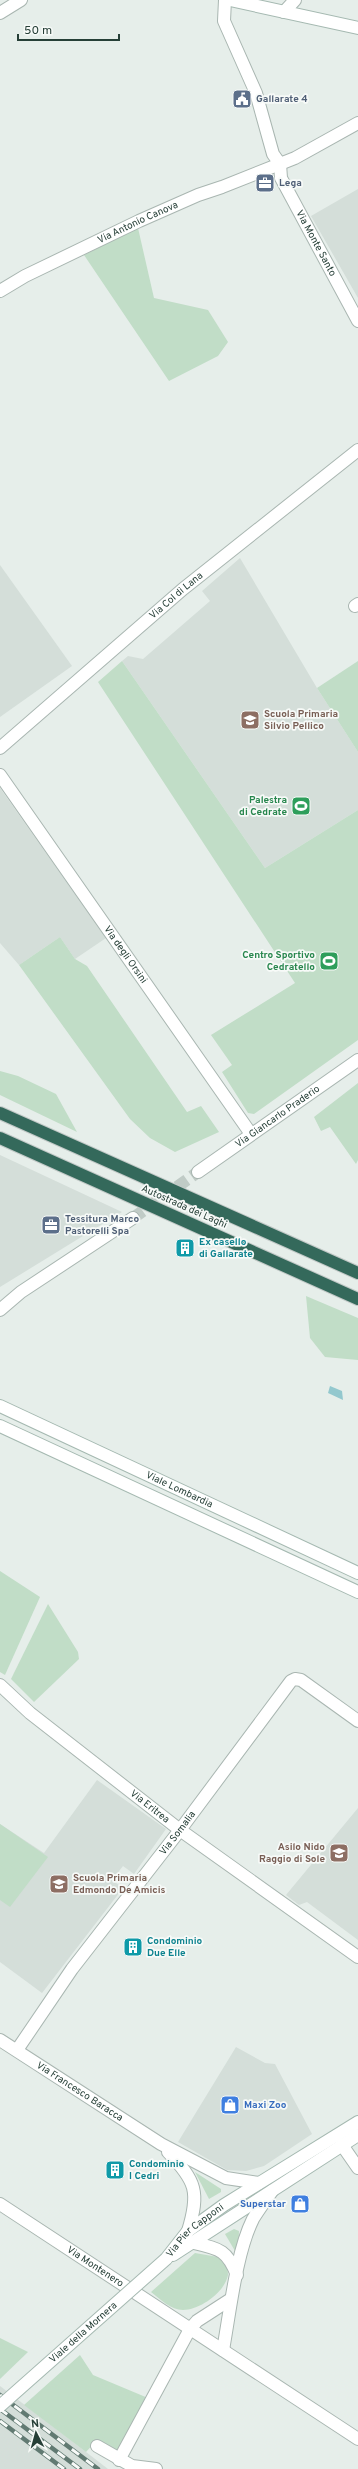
<svg xmlns="http://www.w3.org/2000/svg" width="358" height="2469" font-family="Overpass,sans-serif">
  <rect width="100%" height="100%" fill="#e6eeea"/>
  <g fill="#d4ded9">
    <polygon points="358,189 358,298 311,216"/>
    <polygon points="240,558 317,688 358,752 358,810 265,868 122,661 128,656 143,659 210,601 202,591"/>
    <polygon points="0,565 72,666 0,717"/>
    <polygon points="0,788 106,938 75,959 60,937 19,965 0,943"/>
    <polygon points="0,1155 122,1212 0,1287"/>
    <polygon points="97,1780 166,1829 134,1874 123,1866 112,1880 123,1888 42,1993 0,1962 0,1824 44,1853"/>
    <polygon points="358,1808 358,1940 307,1902 299,1905 286,1895"/>
    <polygon points="236,2047 265,2063 275,2064 312,2134 264,2166 246,2171 227,2170 178,2142"/>
    <polygon points="0,2386 86,2452 108,2469 0,2469"/>
  </g>
  <g fill="#c1ddc7">
    <polygon points="138,228 154,298 208,310 228,342 218,356 169,381 84,255"/>
    <polygon points="122,661 265,868 358,810 358,1040 254,1114 248,1113 222,1072 232,1065 211,1035 295,983 98,682"/>
    <polygon points="358,661 358,752 317,688"/>
    <polygon points="60,937 75,959 87,966 187,1112 201,1106 219,1132 175,1152 150,1138 130,1119 19,965"/>
    <polygon points="0,1071 18,1076 56,1094 77,1132 0,1095"/>
    <polygon points="358,1083 358,1160 356,1164 330,1127 321,1131 314,1117"/>
    <polygon points="306,1296 358,1318 358,1360 325,1357 310,1338"/>
    <polygon points="0,1571 40,1597 5,1675 0,1672"/>
    <polygon points="48,1604 78,1652 79,1659 34,1702 11,1679"/>
    <polygon points="0,1824 48,1857 10,1907 0,1900"/>
    <polygon points="195,2172 221,2189 221,2192 209,2199"/>
    <polygon points="234,2229 239,2231 238,2256 225,2234"/>
    <path d="M195,2253L218,2257L226,2263C227,2266 228,2271 228,2275C225,2292 200,2310 183,2310C171,2310 160,2299 151,2292Z"/>
    <polygon points="0,2338 28,2352 0,2379"/>
    <polygon points="80,2355 93,2375 148,2398 119,2451 114,2453 95,2442 86,2452 24,2405"/>
  </g>
  <polygon fill="#93c8ce" points="330,1386 342,1391 343,1400 328,1393"/>
  <g fill="none" stroke-linecap="round" stroke-linejoin="round">
    <polyline stroke="#c0cbc6" stroke-width="12" stroke-dasharray="12 6" stroke-linecap="butt" points="133,1218 198,1172"/>
    <defs>
      <g id="minor">
        <polyline points="225,0 224,21 256,93 273,154 280,164"/>
        <polyline points="284,12 295,0"/>
        <path id="s1" d="M280,164L281,178L358,321"/>
        <path id="s2" d="M0,291L25,276L139,221L198,195L222,187L295,158L358,123"/>
        <polyline points="355,606 358,604"/>
        <path id="s3" d="M0,748L183,589L358,450"/>
        <path id="s4" d="M0,775L251,1134"/>
        <path id="s5" d="M198,1172L358,1060"/>
        <polyline points="0,1310 21,1292 133,1218"/>
        <path id="s6" d="M0,1685L30,1713L180,1830L358,1957"/>
        <path id="s7" d="M0,2040L161,2144L226,2178L259,2183"/>
        <path id="s8" d="M17,2050L72,1969L180,1830L291,1681L295,1679L301,1680L358,1721"/>
        <polyline points="342,2145 358,2168"/>
        <path d="M168,2152C196,2181 200,2192 188,2231"/>
        <path id="s9" d="M0,2204L358,2439"/>
        <path d="M194,2243C220,2249 227,2250 237,2275"/>
        <path d="M223,2350C230,2312 236,2253 253,2219C259,2209 266,2200 272,2191"/>
        <polyline points="97,2446 132,2466 156,2469"/>
        <polyline points="119,2460 190,2329 197,2321 231,2299"/>
      </g>
      <polyline id="tertiary" points="0,13 21,0"/>
      <g id="secondary">
        <polyline points="230,0 358,28"/>
        <path id="s10" d="M0,1406L358,1573"/>
        <polyline points="0,1426 358,1592"/>
        <polyline points="173,2255 358,2135"/>
        <path id="s11" d="M166,2259L188,2231L224,2205L358,2122"/>
      </g>
      <g id="motorway">
        <polyline points="0,1113 358,1273"/>
        <polyline points="0,1138 358,1299"/>
      </g>
    </defs>
    <use href="#minor" stroke="#a9b6b1" stroke-width="14"/>
    <use href="#tertiary" stroke="#a9b6b1" stroke-width="14"/>
    <use href="#secondary" stroke="#a5b9b1" stroke-width="14"/>
    <use href="#motorway" stroke="#c2c9c7" stroke-width="14"/>
    <use href="#minor" stroke="#fff" stroke-width="12"/>
    <use href="#tertiary" stroke="#fff" stroke-width="12"/>
    <use href="#secondary" stroke="#fff" stroke-width="12"/>
    <use href="#motorway" stroke="#34695b" stroke-width="12"/>
    <defs>
      <g id="rail">
        <polyline points="0,2395 98,2469"/>
        <polyline points="0,2409 80,2469"/>
        <polyline points="0,2421 64,2469"/>
      </g>
    </defs>
    <use href="#rail" stroke="#617a72" stroke-width="4.5"/>
    <use href="#rail" stroke="#f7faf8" stroke-width="3" stroke-dasharray="9" stroke-linecap="butt"/>
    <defs>
      <g id="secondary-bridge">
        <path id="s12" d="M0,2406L166,2259"/>
      </g>
    </defs>
    <use href="#secondary-bridge" stroke="#a5b9b1" stroke-width="14" stroke-linecap="butt"/>
    <use href="#secondary-bridge" stroke="#fff" stroke-width="12"/>
  </g>
  <defs>
    <symbol id="civic-square" viewBox="-11 -11 22 22"><rect x="-9" y="-9" width="18" height="18" rx="4" fill="#5c6f8a" stroke="#f7faf8"/><path d="M-.6-6.5H3V-4.5H.6V-3L4-1V1h2V6H-6V1h2V-1L-.6-3ZM-1.2 2.5V6h2.4V2.5Z" fill="#fff"/></symbol>
    <symbol id="office-square" viewBox="-11 -11 22 22"><rect x="-9" y="-9" width="18" height="18" rx="4" fill="#5c6f8a" stroke="#f7faf8"/><path d="M-6-3h4V-5.5h4V-3h4V5H-6ZM-1-4.5V-3h2v-1.5ZM-6 0V1H6V0Z" fill="#fff"/></symbol>
    <symbol id="school-square" viewBox="-11 -11 22 22"><rect x="-9" y="-9" width="18" height="18" rx="4" fill="#8d6e63" stroke="#f7faf8"/><path d="M0-5L7-2L0 1L-7-2ZM-4 1L0 2.5L4 1V4Q0 6-4 4Z" fill="#fff"/></symbol>
    <symbol id="stadium-square" viewBox="-11 -11 22 22"><rect x="-9" y="-9" width="18" height="18" rx="4" fill="#2e9e5b" stroke="#f7faf8"/><path d="M0-5a6.5 5 0 1 0 0 10a6.5 5 0 1 0 0-10ZM-3.5-1.8h7v3.6h-7Z" fill="#fff"/></symbol>
    <symbol id="building-square" viewBox="-11 -11 22 22"><rect x="-9" y="-9" width="18" height="18" rx="4" fill="#0f9aa8" stroke="#f7faf8"/><path d="M-4-6H4V6H1V3H-1V6H-4ZM-2.5-4.3h1.7v1.8h-1.7ZM.8-4.3h1.7v1.8H.8ZM-2.5-1h1.7V.8h-1.7ZM.8-1h1.7V.8H.8Z" fill="#fff"/></symbol>
    <symbol id="shop-square" viewBox="-11 -11 22 22"><rect x="-9" y="-9" width="18" height="18" rx="4" fill="#3f7fe0" stroke="#f7faf8"/><path d="M-5-2.5h2.3a2.7 3.5 0 0 1 5.4 0H5L5.5 6h-11ZM-1.5-2.5h3a1.5 2.3 0 0 0-3 0Z" fill="#fff"/></symbol>
  </defs>
  <g fill-rule="evenodd">
    <use href="#civic-square" x="231" y="88" width="22" height="22"/>
    <use href="#office-square" x="254" y="172" width="22" height="22"/>
    <use href="#school-square" x="239" y="709" width="22" height="22"/>
    <use href="#stadium-square" x="290" y="795" width="22" height="22"/>
    <use href="#stadium-square" x="318" y="950" width="22" height="22"/>
    <use href="#office-square" x="40" y="1214" width="22" height="22"/>
    <use href="#building-square" x="174" y="1237" width="22" height="22"/>
    <use href="#school-square" x="328" y="1842" width="22" height="22"/>
    <use href="#school-square" x="48" y="1873" width="22" height="22"/>
    <use href="#building-square" x="122" y="1936" width="22" height="22"/>
    <use href="#shop-square" x="219" y="2094" width="22" height="22"/>
    <use href="#building-square" x="104" y="2159" width="22" height="22"/>
    <use href="#shop-square" x="289" y="2193" width="22" height="22"/>
  </g>
  <g text-anchor="middle" dominant-baseline="central" stroke-width="3.5" stroke-linejoin="round" paint-order="stroke">
    <g font-size="10" font-weight="bold" fill="#4e5e75" stroke="#f7faf8" text-anchor="start">
      <text x="256" y="99">Gallarate 4</text>
      <text x="279" y="183">Lega</text>
      <text x="65" y="1219">Tessitura Marco<tspan x="65" dy="12">Pastorelli Spa</tspan></text>
    </g>
    <g font-size="10" fill="#263f37" stroke="#f7faf8">
      <text stroke="none"><textPath href="#s2" startOffset="154">Via Antonio Canova</textPath></text>
      <text stroke="none"><textPath href="#s1" startOffset="88">Via Monte Santo</textPath></text>
      <text stroke="none"><textPath href="#s3" startOffset="233">Via Col di Lana</textPath></text>
      <text stroke="none"><textPath href="#s4" startOffset="219">Via degli Orsini</textPath></text>
      <text stroke="none"><textPath href="#s5" startOffset="97">Via Giancarlo Praderio</textPath></text>
      <text transform="translate(184 1207) rotate(24)">Autostrada dei Laghi</text>
      <text stroke="none"><textPath href="#s10" startOffset="198">Viale Lombardia</textPath></text>
      <text stroke="none"><textPath href="#s6" startOffset="193">Via Eritrea</textPath></text>
      <text stroke="none"><textPath href="#s8" startOffset="270">Via Somalia</textPath></text>
      <text stroke="none"><textPath href="#s7" startOffset="95">Via Francesco Baracca</textPath></text>
      <text stroke="none"><textPath href="#s11" startOffset="41">Via Pier Capponi</textPath></text>
      <text stroke="none"><textPath href="#s9" startOffset="114">Via Montenero</textPath></text>
      <text stroke="none"><textPath href="#s12" startOffset="111">Viale della Mornera</textPath></text>
    </g>
    <g font-size="10" font-weight="bold" fill="#785e54" stroke="#f7faf8" text-anchor="start">
      <text x="264" y="714">Scuola Primaria<tspan x="264" dy="12">Silvio Pellico</tspan></text>
      <text x="325" y="1847" text-anchor="end">Asilo Nido<tspan x="325" dy="12">Raggio di Sole</tspan></text>
      <text x="73" y="1878">Scuola Primaria<tspan x="73" dy="12">Edmondo De Amicis</tspan></text>
    </g>
    <g font-size="10" font-weight="bold" fill="#27864d" stroke="#f7faf8" text-anchor="end">
      <text x="287" y="800">Palestra<tspan x="287" dy="12">di Cedrate</tspan></text>
      <text x="315" y="955">Centro Sportivo<tspan x="315" dy="12">Cedratello</tspan></text>
    </g>
    <g font-size="10" font-weight="bold" fill="#0d838f" stroke="#f7faf8" text-anchor="start">
      <text x="199" y="1242">Ex casello<tspan x="199" dy="12">di Gallarate</tspan></text>
      <text x="147" y="1941">Condominio<tspan x="147" dy="12">Due Elle</tspan></text>
      <text x="129" y="2164">Condominio<tspan x="129" dy="12">I Cedri</tspan></text>
    </g>
    <g font-size="10" font-weight="bold" fill="#366cbe" stroke="#f7faf8" text-anchor="start">
      <text x="244" y="2105">Maxi Zoo</text>
      <text x="286" y="2204" text-anchor="end">Superstar</text>
    </g>
  </g>
  <g transform="translate(36 2433) rotate(354)" stroke="#f7faf8" stroke-width="3" paint-order="stroke">
  <path d="M0-3L7 15L0 10L-7 15Z" fill="#263f37"/>
  <text y="-6" font-size="11" font-weight="bold" text-anchor="middle" fill="#263f37">N</text>
  </g>
  <path d="M18 34v6h101v-6" fill="none" stroke="#263f37" stroke-width="2"/>
  <text x="24" y="34" font-size="12" fill="#263f37" stroke="#f7faf8" stroke-width="3" paint-order="stroke">50 m</text>
</svg>
